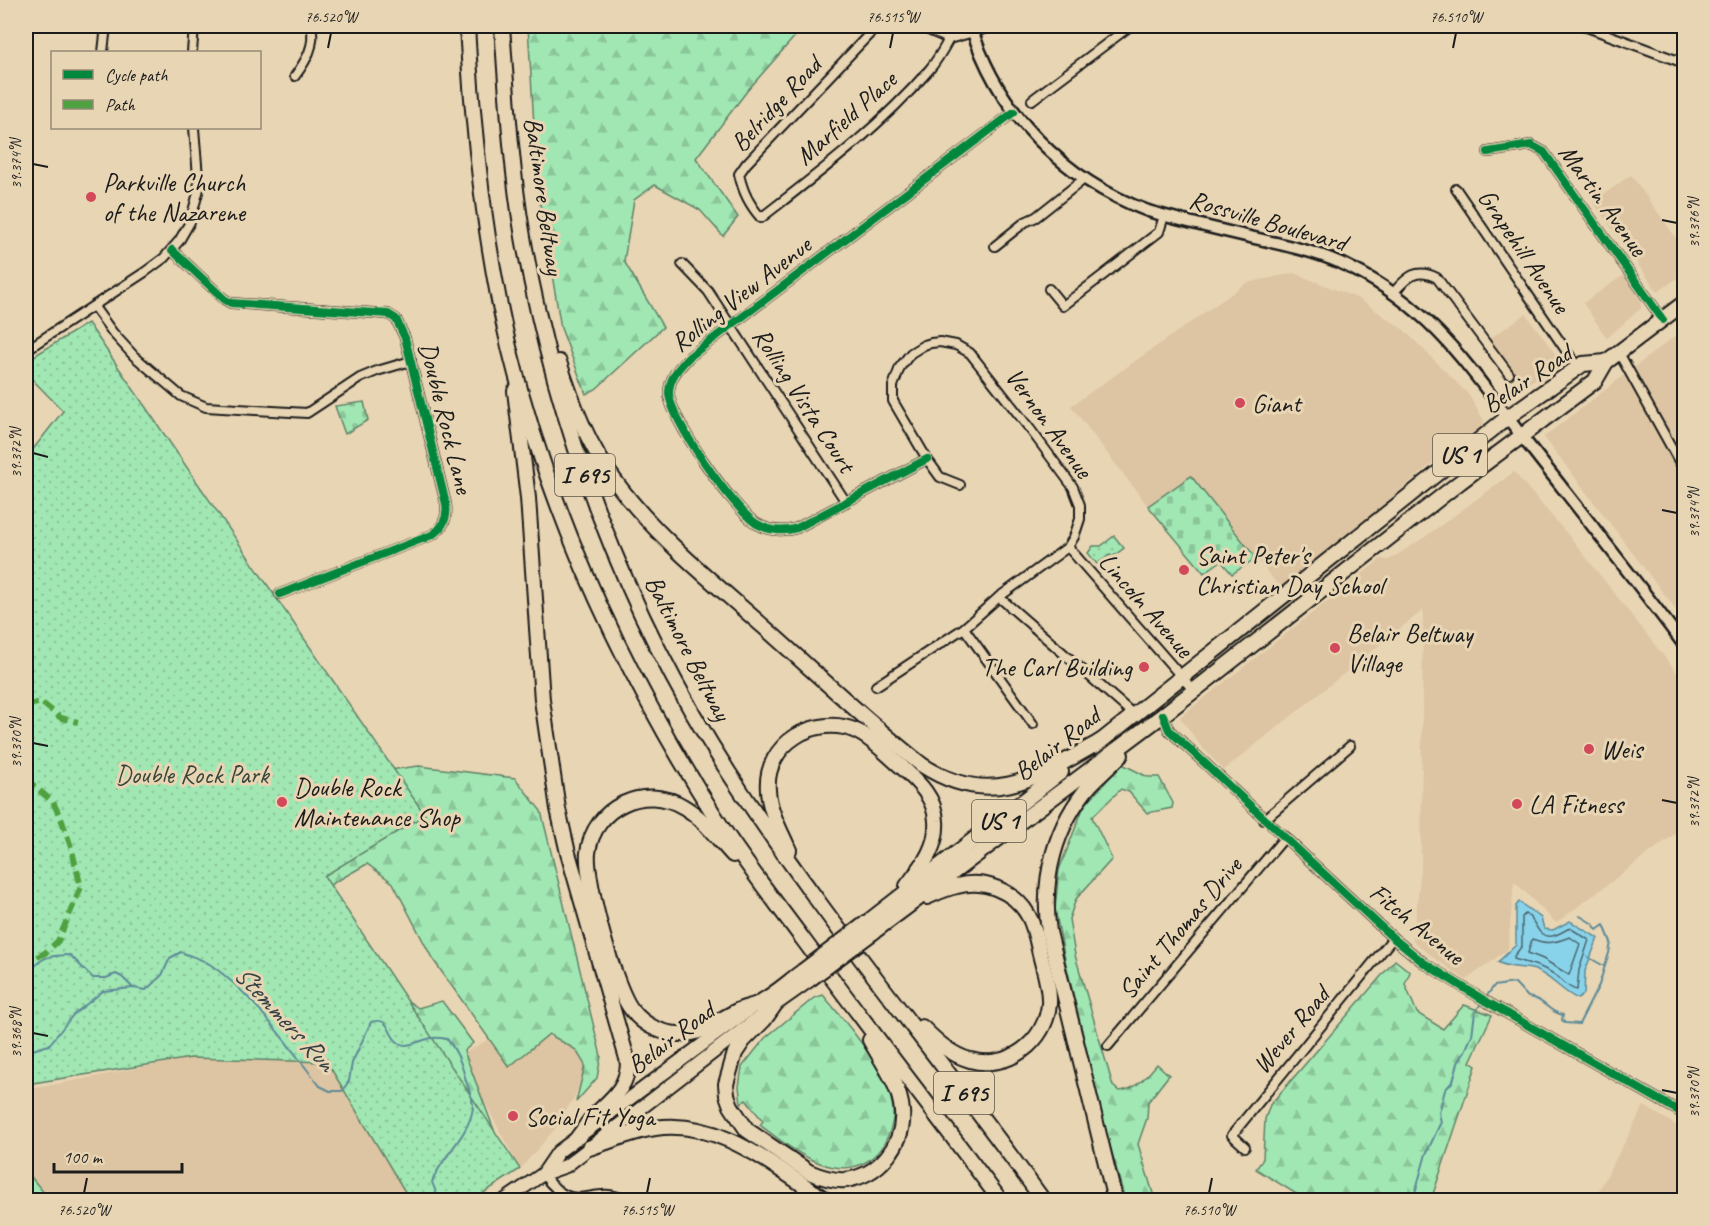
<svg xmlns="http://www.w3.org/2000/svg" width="1710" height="1226" font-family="Caveat,sans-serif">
  <defs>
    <pattern id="forest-firs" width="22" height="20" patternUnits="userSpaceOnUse" patternTransform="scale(1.5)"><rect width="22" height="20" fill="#a1e7b3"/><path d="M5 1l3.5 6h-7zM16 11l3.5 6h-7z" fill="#8ac699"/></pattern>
    <pattern id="cemetery-stones" width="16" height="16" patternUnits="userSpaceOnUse" patternTransform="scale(1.5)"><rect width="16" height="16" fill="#a1e7b3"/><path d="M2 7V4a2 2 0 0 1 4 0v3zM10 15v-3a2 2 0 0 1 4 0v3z" fill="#8ac699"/></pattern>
    <pattern id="park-dots" width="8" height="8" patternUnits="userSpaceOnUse" patternTransform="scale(1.5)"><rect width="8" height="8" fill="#a1e7b3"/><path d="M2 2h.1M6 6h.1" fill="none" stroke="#8ac699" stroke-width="1.8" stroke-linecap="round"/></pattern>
  </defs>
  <rect width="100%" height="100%" fill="#e8d5b3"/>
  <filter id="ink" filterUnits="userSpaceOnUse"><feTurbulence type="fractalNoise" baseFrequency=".0167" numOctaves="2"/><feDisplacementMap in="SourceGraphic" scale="12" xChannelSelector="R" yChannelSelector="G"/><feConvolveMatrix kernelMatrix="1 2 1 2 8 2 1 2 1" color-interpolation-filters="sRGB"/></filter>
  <g filter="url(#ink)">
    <g fill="#ddc4a2">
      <polygon points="1631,175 1684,249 1684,273 1658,292 1593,202"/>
      <polygon points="1294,273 1359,299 1404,330 1468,394 1484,421 1483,426 1452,447 1281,589 1191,476 1148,506 1071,406 1247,283"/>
      <polygon points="1624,275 1641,302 1641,308 1607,338 1583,303"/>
      <polygon points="1526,314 1561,362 1524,386 1489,339"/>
      <polygon points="1684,329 1684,620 1544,437"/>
      <polygon points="1514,472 1574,542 1684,682 1684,827 1556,923 1514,881 1508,949 1466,980 1437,960 1413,941 1421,869 1423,610 1224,770 1200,745 1180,717 1381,559 1389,560 1425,537"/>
      <polygon points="581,985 592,1048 575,1096 554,1130 520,1169 460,1056"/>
      <polygon points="191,1058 328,1062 410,1200 40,1200 26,1180 26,1090"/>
      <polygon points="1644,1106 1684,1130 1684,1200 1594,1200"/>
    </g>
    <g fill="url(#forest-firs)" stroke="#5e8268" stroke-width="1.5">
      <polygon points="528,26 804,26 747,91 696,158 738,217 723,236 700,210 655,185 634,200 624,261 663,327 596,389 586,394 561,328 538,191"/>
      <path d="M1122,764L1148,777H1159L1173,803L1172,808L1147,813L1129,792L1121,789L1092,817L1112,859L1076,899L1069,919L1075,955L1113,1086L1119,1091C1136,1090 1146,1077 1157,1064L1169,1075L1148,1102L1147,1118L1138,1144L1155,1200H1125L1107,1135L1065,960L1055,909L1059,870L1084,806Z"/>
      <polygon points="419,766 515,778 541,811 601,1056 597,1078 576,1102 585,1065 576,1050 549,1034 509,1067 432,958 393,883 367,864 328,886 376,978 418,1008 442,1001 473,1043 464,1051 507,1164 275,865 382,771"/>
      <polygon points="1395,960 1410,972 1405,984 1417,1013 1443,1029 1464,1005 1492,1015 1470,1062 1476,1066 1431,1200 1306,1200 1256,1169 1263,1159 1265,1119 1270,1105"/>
      <path d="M823,995C846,1023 892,1074 893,1112C894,1126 886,1143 877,1153C842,1190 791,1149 760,1125L763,1121L746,1100L741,1103L739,1087L742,1067L765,1038L814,998Z"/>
      <polygon points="26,1171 50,1200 26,1200"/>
    </g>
    <g fill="url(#cemetery-stones)" stroke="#5e8268" stroke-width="1.5">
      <polygon points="364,402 368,420 345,434 335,406"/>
      <polygon points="1191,476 1256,558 1232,574 1221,561 1204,573 1148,506"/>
    </g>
    <g fill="url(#park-dots)" stroke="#5e8268" stroke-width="1.5">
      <polygon points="88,323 425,815 324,876 520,1169 473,1200 410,1200 327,1062 191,1058 26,1084 26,456 27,457 63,411 26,373 26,361"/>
      <polygon points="1114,536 1124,548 1112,557 1110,555 1097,564 1088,553 1093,546 1101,546"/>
    </g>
    <path fill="#89d3ea" stroke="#5d8a98" stroke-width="1.5" d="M1519,902L1541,918L1544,929L1553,930L1570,921L1598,938L1585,971L1584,994L1578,999C1562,992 1551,976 1535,970C1523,966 1509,969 1498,962L1516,945V906Z"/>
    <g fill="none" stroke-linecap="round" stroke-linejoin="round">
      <g stroke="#48656e" stroke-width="1.5">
        <path d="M1525,914C1538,920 1535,938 1552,936C1558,935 1565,930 1570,928L1589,940L1579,970L1577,990C1569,989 1564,982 1558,977C1544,966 1530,964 1514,959V956L1522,946V917Z"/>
        <path d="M1570,937L1580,944L1569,975L1543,959L1528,953L1532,939C1549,945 1553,943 1570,937Z"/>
      </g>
      <g stroke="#5d8a98" stroke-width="2">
        <polyline points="1588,957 1604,966"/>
        <path d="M26,978H28C38,956 47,956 70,955L93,978H106L116,974L122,977L133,988"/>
        <path d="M26,1052L49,1045L73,1015L103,991L133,988L146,990L162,975L170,958L181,952C190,956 202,959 211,965C255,996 287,1045 320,1086L330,1091H342L349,1081L352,1063L371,1022C392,1016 386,1035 399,1043C407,1049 423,1039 432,1038C437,1037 442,1038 447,1039C457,1051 461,1062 465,1077C467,1086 474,1100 473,1108C469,1136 441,1157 432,1182L439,1200"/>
        <path d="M1413,1200L1426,1154L1441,1122L1439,1113L1445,1090L1453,1081L1458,1063L1466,1049L1472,1035L1475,1012L1494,986L1515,983L1528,997C1545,999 1547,1012 1563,1015L1562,1020L1565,1023L1579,1024L1599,985L1609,953L1611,942L1604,925L1597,930L1593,924L1580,916"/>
      </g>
      <defs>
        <g id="street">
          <path d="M877,26L746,164L739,174C743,192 749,204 761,218C820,172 880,127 929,70C937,61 943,50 949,39"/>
          <polyline points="919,26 949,39 995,26"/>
          <polyline points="1584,26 1684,63"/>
          <polyline points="103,52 106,26"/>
          <polyline points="192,52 194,26"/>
          <path d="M295,76C306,61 316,45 311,26"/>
          <polyline points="1032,100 1130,26"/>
          <polyline points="1488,152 1531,145 1544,152 1663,320"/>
          <polyline points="1456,189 1578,368"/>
          <polyline points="995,246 1025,222 1036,217 1084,179"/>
          <path d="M172,250L224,299L231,303L388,314L396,319L405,338L446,504C448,518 443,528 432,535L280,594"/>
          <polyline points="682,264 708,291 846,502"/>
          <polyline points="1049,289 1063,306 1159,232 1164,216"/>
          <path d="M1394,292C1407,277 1417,267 1437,278L1509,374"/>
          <polyline points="94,307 113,333 134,356 181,396 206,407 307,413 360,378 377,371 411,361"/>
          <polyline points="26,350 145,272 164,258 179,241 190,222 199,189 194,128"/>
          <polyline points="1619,353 1684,470"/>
          <path d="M927,459L797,528C784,532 769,531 757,524C735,511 668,417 669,392C670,376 679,368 689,357L1014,112"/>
          <polyline points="1068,547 1194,691"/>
          <polyline points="999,597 1134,715"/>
          <polyline points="964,628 1033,724"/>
          <polyline points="876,686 964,628 999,597 1068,547 1074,537 1080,519 1080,505 1073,487 1030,429 970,353 956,345 940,342 931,343 924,345 911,353 900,367 893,386 893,401 927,459 940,477 960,485"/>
          <polyline points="1163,715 1169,730 1393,938 1424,963 1487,1002 1684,1114"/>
          <polyline points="1264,820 1350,746"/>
          <polyline points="1108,1046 1285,837"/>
          <polyline points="1245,1147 1232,1135 1393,938"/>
          <path d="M543,1174C576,1220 591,1182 625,1200"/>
          <polyline points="1684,1200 1684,1199"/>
        </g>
        <path id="secondary" d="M971,26C997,112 1064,180 1148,211C1186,222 1224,231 1263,240C1294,247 1325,254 1353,269C1437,311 1475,377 1531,448C1582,513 1634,578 1684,645"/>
        <g id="primary">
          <polyline points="543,1174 558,1152 750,1009"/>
          <polyline points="505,1200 543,1174 566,1166 763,1014"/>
        </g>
        <g id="highway">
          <path d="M467,26C473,134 484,241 509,347C551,519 627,680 723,829C748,867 777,904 805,942C869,1029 936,1114 1000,1200"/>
          <path d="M502,26C507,96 511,167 523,237C556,426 625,611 729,773C825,921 940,1057 1043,1200"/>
          <path d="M559,362C573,405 588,445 615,481C656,537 712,581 764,627C816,673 867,722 922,765C991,810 1038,777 1101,741"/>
          <path d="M515,391L528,498L542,700L558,809L568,853L628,1062C628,1089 609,1100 593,1117C587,1123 583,1131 578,1137"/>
          <polyline points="1095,746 1508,417 1583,364 1606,362"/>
          <path d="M789,850C781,832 769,811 768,790C764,744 816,713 856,731C874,739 888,756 903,768C919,783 935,798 936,821C938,847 922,866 907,886"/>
          <path d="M733,855C718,839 703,818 684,807C645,783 593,807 588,853C585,880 615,990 632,1010C644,1026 664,1035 684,1034C704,1033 720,1019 737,1011C743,1008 749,1007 755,1005C772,997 788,982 803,971"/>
          <polyline points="865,924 1061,772"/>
          <polyline points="872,933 1163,715 1460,482 1595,381 1606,362 1684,303"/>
          <path d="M810,979L776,1003L764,1020L743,1041L735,1053L726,1084L727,1095L731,1106L747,1130L809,1172C821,1177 833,1181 845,1180C879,1176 905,1144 902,1111C900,1085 882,1062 870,1040"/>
          <path d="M922,1027C936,1041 951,1055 970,1060C1007,1071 1046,1042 1049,1004C1050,987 1044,971 1040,954C1037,941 1035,927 1028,915C1014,890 983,879 957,886C946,888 936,893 927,897"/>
          <path d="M589,1148C611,1141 633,1131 655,1128C720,1118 775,1168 826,1200"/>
          <path d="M1115,1200L1049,932C1041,879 1055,825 1091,784C1101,774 1112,764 1121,755"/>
        </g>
      </defs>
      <use href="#street" stroke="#1c1c1c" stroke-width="12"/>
      <use href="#secondary" stroke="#1c1c1c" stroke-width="15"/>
      <use href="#primary" stroke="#1c1c1c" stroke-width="16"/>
      <use href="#highway" stroke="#1c1c1c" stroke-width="18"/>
      <use href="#street" stroke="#e8d5b3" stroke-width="8"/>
      <use href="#secondary" stroke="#e8d5b3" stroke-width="10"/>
      <use href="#primary" stroke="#e8d5b3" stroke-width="12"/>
      <use href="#highway" stroke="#e8d5b3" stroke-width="14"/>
      <defs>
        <g id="highway-bridge">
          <polyline points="803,971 865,924"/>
          <polyline points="810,979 872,933"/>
        </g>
      </defs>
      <use href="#highway-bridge" stroke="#1c1c1c" stroke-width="18" stroke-linecap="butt"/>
      <use href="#highway-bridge" stroke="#e8d5b3" stroke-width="14"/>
      <g stroke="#4fa141" stroke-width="6" stroke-dasharray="12 6" stroke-linecap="butt">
        <polyline points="26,706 41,702 61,718 78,722"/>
        <polyline points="26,779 53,802 62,821 71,847 81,887 58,941 45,953 26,963"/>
      </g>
      <defs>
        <g id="cycleway">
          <polyline points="1488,152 1531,145 1544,152 1663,320"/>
          <path d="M172,250L224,299L231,303L388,314L396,319L405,338L446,504C448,518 443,528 432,535L280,594"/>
          <path d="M927,459L797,528C784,532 769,531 757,524C735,511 668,417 669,392C670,376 679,368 689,357L1014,112"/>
          <polyline points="1163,715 1169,730 1393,938 1424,963 1487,1002 1684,1114"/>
        </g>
      </defs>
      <use href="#cycleway" stroke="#e8d5b3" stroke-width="11"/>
      <use href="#cycleway" stroke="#00873e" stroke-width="8"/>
    </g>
  </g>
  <path fill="none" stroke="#1c1c1c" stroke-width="2" d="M328,48L331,33M890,48L893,33M1453,48L1456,33M33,164L48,167M1662,220L1677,223M33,453L48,457M1662,510L1677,513M33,743L48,746M1662,800L1677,803M33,1033L48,1036M1662,1090L1677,1093M84,1193L87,1178M647,1193L650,1178M1209,1193L1212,1178"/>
  <g fill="#d1495b" stroke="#e8d5b3" stroke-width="2">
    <circle cx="91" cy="197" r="6"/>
    <circle cx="1240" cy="403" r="6"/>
    <circle cx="1184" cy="570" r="6"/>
    <circle cx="1335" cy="648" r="6"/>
    <circle cx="1144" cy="667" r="6"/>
    <circle cx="1589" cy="749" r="6"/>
    <circle cx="282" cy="802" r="6"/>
    <circle cx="1517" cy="804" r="6"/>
    <circle cx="513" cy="1116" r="6"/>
  </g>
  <g text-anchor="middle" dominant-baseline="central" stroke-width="6" stroke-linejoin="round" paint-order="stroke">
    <g fill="#e8d5b3" stroke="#595449" stroke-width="1.5">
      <rect x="1433" y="434" width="54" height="42" rx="4.5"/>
      <rect x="555" y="454" width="60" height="42" rx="4.5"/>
      <rect x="972" y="800" width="54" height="42" rx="4.5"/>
      <rect x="934" y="1072" width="60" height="42" rx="4.5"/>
    </g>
    <g font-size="24" font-weight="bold" fill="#1c1c1c">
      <text x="1460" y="455">US 1</text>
      <text x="585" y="475">I 695</text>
      <text x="999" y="821">US 1</text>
      <text x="964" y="1093">I 695</text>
    </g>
    <g font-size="26" fill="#1c1c1c" stroke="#e8d5b3">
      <text transform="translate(776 104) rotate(-47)">Belridge Road</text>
      <text transform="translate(846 118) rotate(-42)">Marfield Place</text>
      <text transform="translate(544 196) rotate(82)">Baltimore Beltway</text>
      <text transform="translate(1603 200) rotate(54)">Martin Avenue</text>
      <text transform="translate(1268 221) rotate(16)">Rossville Boulevard</text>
      <text transform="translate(1524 251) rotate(56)">Grapehill Avenue</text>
      <text transform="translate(741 294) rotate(-38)">Rolling View Avenue</text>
      <text transform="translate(1527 379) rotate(-34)">Belair Road</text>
      <text transform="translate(804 400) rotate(57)">Rolling Vista Court</text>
      <text transform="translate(446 418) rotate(76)">Double Rock Lane</text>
      <text transform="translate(1049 423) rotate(54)">Vernon Avenue</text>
      <text transform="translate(1146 605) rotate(49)">Lincoln Avenue</text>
      <text transform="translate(688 648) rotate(63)">Baltimore Beltway</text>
      <text transform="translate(1057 744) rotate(-38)">Belair Road</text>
      <text transform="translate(1417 924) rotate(39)">Fitch Avenue</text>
      <text transform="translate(1180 928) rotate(-50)">Saint Thomas Drive</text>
      <text transform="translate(1291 1030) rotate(-50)">Wever Road</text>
      <text transform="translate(671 1038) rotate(-37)">Belair Road</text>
    </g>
    <g font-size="26" fill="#1c1c1c" stroke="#e8d5b3" text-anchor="start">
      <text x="103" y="182">Parkville Church<tspan x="103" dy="30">of the Nazarene</tspan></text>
      <text x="1252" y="403">Giant</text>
      <text x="1196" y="555">Saint Peter's<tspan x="1196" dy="30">Christian Day School</tspan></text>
      <text x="1347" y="633">Belair Beltway<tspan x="1347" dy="30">Village</tspan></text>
      <text x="1132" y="667" text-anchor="end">The Carl Building</text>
      <text x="1601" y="749">Weis</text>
      <text x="294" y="787">Double Rock<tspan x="294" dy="30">Maintenance Shop</tspan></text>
      <text x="1529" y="804">LA Fitness</text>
      <text x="525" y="1116">Social Fit Yoga</text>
    </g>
    <g font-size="26" fill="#37453a" stroke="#e8d5b3">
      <text x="192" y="774">Double Rock Park</text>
    </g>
    <g font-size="27" font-style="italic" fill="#324145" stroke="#e8d5b3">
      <text transform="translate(285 1018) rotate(47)">Stemmers Run</text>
    </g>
  </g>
  <rect width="1710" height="1226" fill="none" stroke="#e8d5b3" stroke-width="66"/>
  <rect x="51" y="51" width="210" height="78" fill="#e8d5b3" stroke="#968b77" stroke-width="1.5"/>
  <rect x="63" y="70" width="30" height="9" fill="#00873e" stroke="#968b77" stroke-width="1.5"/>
  <text x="105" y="81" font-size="18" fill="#1c1c1c">Cycle path</text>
  <rect x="63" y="100" width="30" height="9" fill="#4fa141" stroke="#968b77" stroke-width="1.5"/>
  <text x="105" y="111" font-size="18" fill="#1c1c1c">Path</text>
  <path d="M54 1163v9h128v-9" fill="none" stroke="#1c1c1c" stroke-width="3"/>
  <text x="63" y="1163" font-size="18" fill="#1c1c1c" stroke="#e8d5b3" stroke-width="4.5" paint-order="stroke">100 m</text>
  <rect x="33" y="33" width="1644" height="1160" fill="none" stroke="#1c1c1c" stroke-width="2"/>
  <g font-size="15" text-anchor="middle" fill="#1c1c1c">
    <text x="331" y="22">76.520°W</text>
    <text x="893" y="22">76.515°W</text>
    <text x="1456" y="22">76.510°W</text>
    <text transform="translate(16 164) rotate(-90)" y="5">39.374°N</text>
    <text transform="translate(1694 223) rotate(-90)" y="5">39.376°N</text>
    <text transform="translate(16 453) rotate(-90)" y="5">39.372°N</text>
    <text transform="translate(1694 513) rotate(-90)" y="5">39.374°N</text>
    <text transform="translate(16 743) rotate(-90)" y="5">39.370°N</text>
    <text transform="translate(1694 803) rotate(-90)" y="5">39.372°N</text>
    <text transform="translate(16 1033) rotate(-90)" y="5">39.368°N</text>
    <text transform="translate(1694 1093) rotate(-90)" y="5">39.370°N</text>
    <text x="84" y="1215">76.520°W</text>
    <text x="647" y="1215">76.515°W</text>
    <text x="1209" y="1215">76.510°W</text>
  </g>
</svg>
